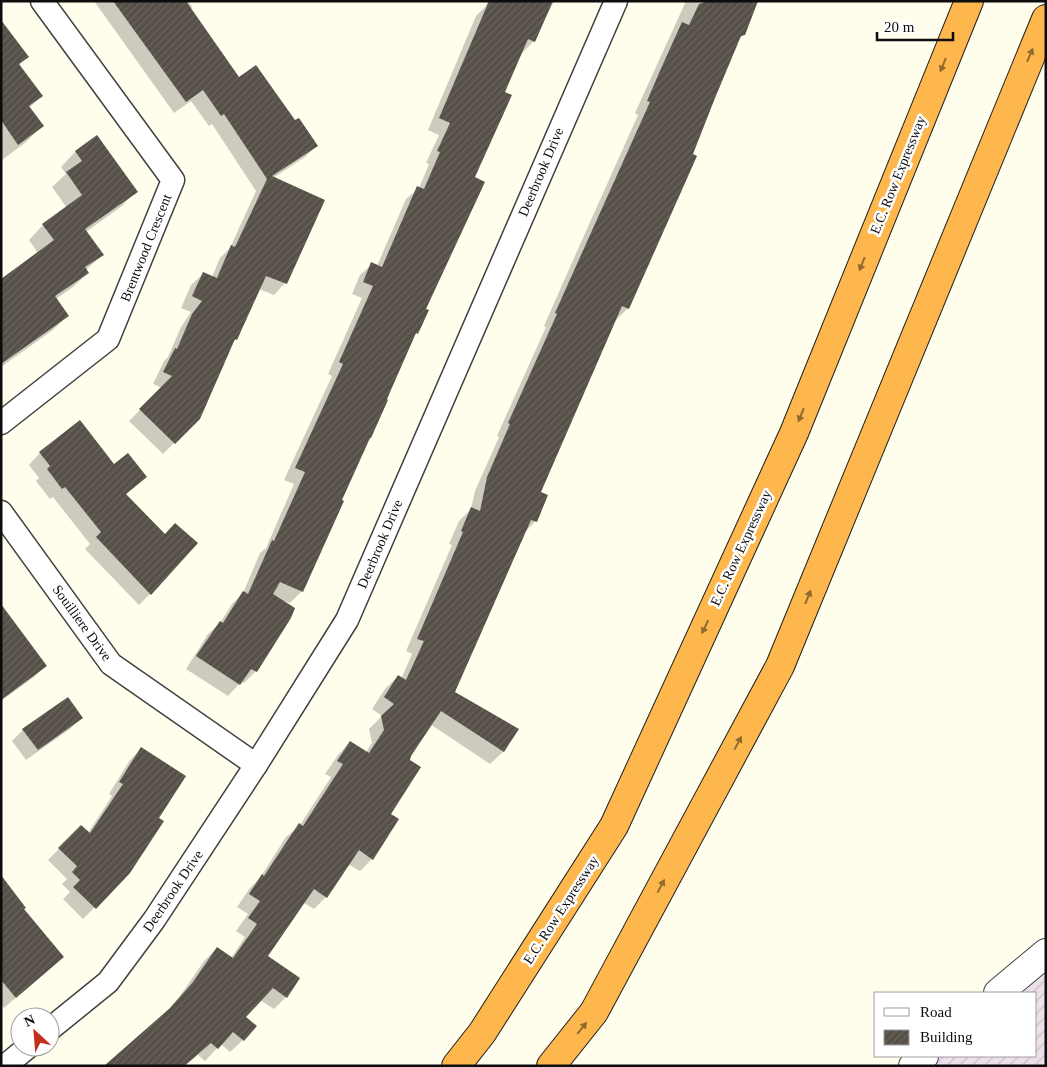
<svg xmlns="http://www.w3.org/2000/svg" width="1047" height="1067" font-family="'Times New Roman',serif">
  <defs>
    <pattern id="industrial-furrows" width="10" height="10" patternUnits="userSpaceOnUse" patternTransform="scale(1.25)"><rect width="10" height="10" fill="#ece0ec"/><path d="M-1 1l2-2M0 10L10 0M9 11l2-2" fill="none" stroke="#c9bfc9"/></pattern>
    <pattern id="building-hatch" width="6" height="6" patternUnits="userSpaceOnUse" patternTransform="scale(1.25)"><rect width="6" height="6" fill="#565048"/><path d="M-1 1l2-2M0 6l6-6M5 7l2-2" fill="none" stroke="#69645e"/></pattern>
  </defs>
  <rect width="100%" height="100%" fill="#fffeed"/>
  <polygon fill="url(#industrial-furrows)" points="1046,965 1046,1066 927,1066 939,1056 1036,1056 1036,993 1013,993"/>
  <g fill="#0003">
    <polygon points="94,1 188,1 192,7 190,10 239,79 295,122 316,146 305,157 273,178 323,200 285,283 274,295 259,289 236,339 230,345 199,418 163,454 129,421 162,388 153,384 164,361 168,357 181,327 191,312 181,308 191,285 203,274 212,277 220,258 230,248 256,191 212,124 209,126 191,101 174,113"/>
    <polygon points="488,1 554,1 534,41 522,53 521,52 503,93 417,333 412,338 302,591 290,603 284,601 256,671 244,683 241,682 228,696 186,669 208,634 220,623 232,604 243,593 260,553 266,548 294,484 284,480 332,376 328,374 362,298 352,294 360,275 372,264 377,266 406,199 419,188 429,164 426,163 439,135 428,130 476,16 486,6"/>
    <polygon points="686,1 757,1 744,34 739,39 628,308 615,321 540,493 536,521 524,533 453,692 518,729 503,752 490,764 430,724 410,756 372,859 360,871 348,864 326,897 314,909 304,903 267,957 286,997 274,1009 260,1000 244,1017 243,1040 230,1052 221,1044 205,1061 198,1055 185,1066 104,1066 164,1015 180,996 204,961 217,948 231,958 245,937 236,931 248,914 237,907 250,888 260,878 286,837 300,825 331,777 325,774 338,755 350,742 366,752 372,743 369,729 382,716 372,709 385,689 398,676 401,679 412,654 406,651 452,545 449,544 459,521 471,509 475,491 499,437 497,436 546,327 544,326 578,249 638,115 635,113"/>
    <polygon points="1,21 27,57 18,66 41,96 29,108 42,126 26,142 2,160"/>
    <polygon points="97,137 136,191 122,206 86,232 102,255 86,270 88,273 73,287 56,299 68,315 53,330 1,367 1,280 38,253 29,240 43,225 67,208 52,187 66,174 61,167 75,152"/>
    <polygon points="79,422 114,465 145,477 125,495 150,594 139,605 85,549 90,544 53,497 50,499 36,481 39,478 29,465 40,453"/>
    <polygon points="1,606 45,666 34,677 1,701"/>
    <polygon points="81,717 70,729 26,760 12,741 23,730"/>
    <polygon points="141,749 158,819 129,873 83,919 63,899 70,892 62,884 67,879 48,860 81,827 88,833 112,796 109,794 130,760"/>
    <polygon points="1,882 62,957 4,1008 1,1004"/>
  </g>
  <g fill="url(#building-hatch)">
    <polygon points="113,1 186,1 239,77 256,65 295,120 299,118 318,146 272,176 325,200 287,284 266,276 237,340 235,339 200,419 175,444 139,409 172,376 163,372 175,348 177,349 192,314 202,301 192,296 203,272 217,278 231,245 235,247 267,179 224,114 221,116 203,90 186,102"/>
    <polygon points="489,1 553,1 535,42 528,39 505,92 512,95 475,177 485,182 426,309 429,310 418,334 416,333 387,399 388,400 371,438 370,438 342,500 344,501 303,592 280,582 273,594 295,608 291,618 257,672 251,669 240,685 196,656 220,621 223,623 243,591 248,594 272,540 274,541 305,472 295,468 343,364 339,362 373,286 363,282 371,262 382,267 417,186 424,189 440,152 437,151 450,123 439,118"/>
    <polygon points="708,1 758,1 745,35 741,36 715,98 693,154 697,156 629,309 622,306 541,492 548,495 537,522 531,520 455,692 519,729 504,752 441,711 411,756 410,760 421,767 391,814 399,819 373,860 359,850 327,898 314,889 268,956 300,978 287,998 273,988 246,1017 257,1026 244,1041 233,1032 218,1049 211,1043 184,1066 104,1066 170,1008 193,982 217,947 233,958 257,924 248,918 260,901 249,894 262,874 264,876 299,823 303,826 343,764 337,761 350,741 369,753 384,730 381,716 394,704 384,697 398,675 406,680 424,641 417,639 463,532 461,531 471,507 480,511 487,477 510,424 508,423 557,314 555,313 590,235 650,102 647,101 659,73 682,22 689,25 699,4"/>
    <polygon points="1,20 29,57 19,64 43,96 29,106 44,126 18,145 1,120"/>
    <polygon points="97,135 138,192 85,229 104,255 85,267 89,273 55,296 69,316 1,364 1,279 54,240 42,224 82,195 66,172 82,161 75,151"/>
    <polygon points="80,420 114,464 128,453 147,477 126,494 165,534 175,523 198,543 151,595 96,537 101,532 65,487 62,489 47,469 50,466 39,452"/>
    <polygon points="1,604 47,666 1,700"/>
    <polygon points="68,697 83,718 38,750 22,729"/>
    <polygon points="141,747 186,776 159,818 164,821 130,873 96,909 73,887 80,880 72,872 77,866 58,848 81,825 90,833 123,784 119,782"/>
    <polygon points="1,875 26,908 24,909 64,957 16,998 1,980"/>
  </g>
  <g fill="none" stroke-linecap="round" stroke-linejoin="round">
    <defs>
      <g id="minor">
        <polyline points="1,423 108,339 173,180 42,1"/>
        <polyline points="1,512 111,664 256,765"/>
        <polyline points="50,1029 108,982 154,920 256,765 347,620 616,1"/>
        <polyline points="5,1066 28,1047"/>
      </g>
      <g id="tertiary">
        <polyline points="998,993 1046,953"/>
        <polyline points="913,1066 924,1056"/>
      </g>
      <g id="motorway">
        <polyline points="456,1066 482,1033 614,826 794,433 969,1"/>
        <polyline points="551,1066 594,1012 780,666 1046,19"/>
      </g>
    </defs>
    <use href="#minor" stroke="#404040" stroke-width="25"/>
    <use href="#tertiary" stroke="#404040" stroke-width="30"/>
    <use href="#motorway" stroke="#1e1e1e" stroke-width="30"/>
    <use href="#minor" stroke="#fff" stroke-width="22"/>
    <use href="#tertiary" stroke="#fff" stroke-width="28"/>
    <use href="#motorway" stroke="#fdb74d" stroke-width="28"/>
  </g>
  <defs><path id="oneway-solid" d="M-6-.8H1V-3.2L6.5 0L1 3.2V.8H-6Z" transform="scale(1.25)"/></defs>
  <g fill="#916a30">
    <use href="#oneway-solid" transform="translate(1030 55) rotate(-67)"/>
    <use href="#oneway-solid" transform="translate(943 65) rotate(112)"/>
    <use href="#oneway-solid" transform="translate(862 264) rotate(112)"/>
    <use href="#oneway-solid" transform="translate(801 415) rotate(112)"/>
    <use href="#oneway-solid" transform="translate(808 597) rotate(-68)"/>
    <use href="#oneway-solid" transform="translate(705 627) rotate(115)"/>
    <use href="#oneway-solid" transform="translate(738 743) rotate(-62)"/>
    <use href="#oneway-solid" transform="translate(661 886) rotate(-62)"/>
    <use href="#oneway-solid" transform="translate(582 1028) rotate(-51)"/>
  </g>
  <g text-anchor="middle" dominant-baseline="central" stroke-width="5" stroke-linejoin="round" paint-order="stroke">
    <g font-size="14" fill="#0d0d0d" stroke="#fff">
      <text transform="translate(541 172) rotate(-67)">Deerbrook Drive</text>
      <text transform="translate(898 175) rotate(-68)">E.C. Row Expressway</text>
      <text transform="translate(146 248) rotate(-68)">Brentwood Crescent</text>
      <text transform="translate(380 544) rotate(-67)">Deerbrook Drive</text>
      <text transform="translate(741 548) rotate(-65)">E.C. Row Expressway</text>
      <text transform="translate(82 623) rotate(54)">Souilliere Drive</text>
      <text transform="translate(173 891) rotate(-56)">Deerbrook Drive</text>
      <text transform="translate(561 910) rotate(-57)">E.C. Row Expressway</text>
    </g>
  </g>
  <rect width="1047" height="1067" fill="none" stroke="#0d0d0d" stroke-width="5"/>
  <rect x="874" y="992" width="162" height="65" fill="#ffffff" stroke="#9e9e9e"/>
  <rect x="884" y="1008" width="25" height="8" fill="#ffffff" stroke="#9e9e9e"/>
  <text x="920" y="1017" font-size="15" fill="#0d0d0d">Road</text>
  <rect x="884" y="1030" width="25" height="15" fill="url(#building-hatch)" stroke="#9e9e9e"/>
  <text x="920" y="1042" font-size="15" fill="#0d0d0d">Building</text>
  <g transform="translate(35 1032) rotate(334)"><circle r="24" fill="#ffffff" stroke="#9e9e9e"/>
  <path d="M0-4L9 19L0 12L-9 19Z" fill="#c52e1d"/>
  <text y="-8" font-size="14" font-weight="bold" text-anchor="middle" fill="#0d0d0d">N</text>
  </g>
  <path d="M877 32v8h76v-8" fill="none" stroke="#0d0d0d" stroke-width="2.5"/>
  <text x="884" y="32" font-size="15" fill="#0d0d0d" stroke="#ffffff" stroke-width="4" paint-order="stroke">20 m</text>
</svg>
